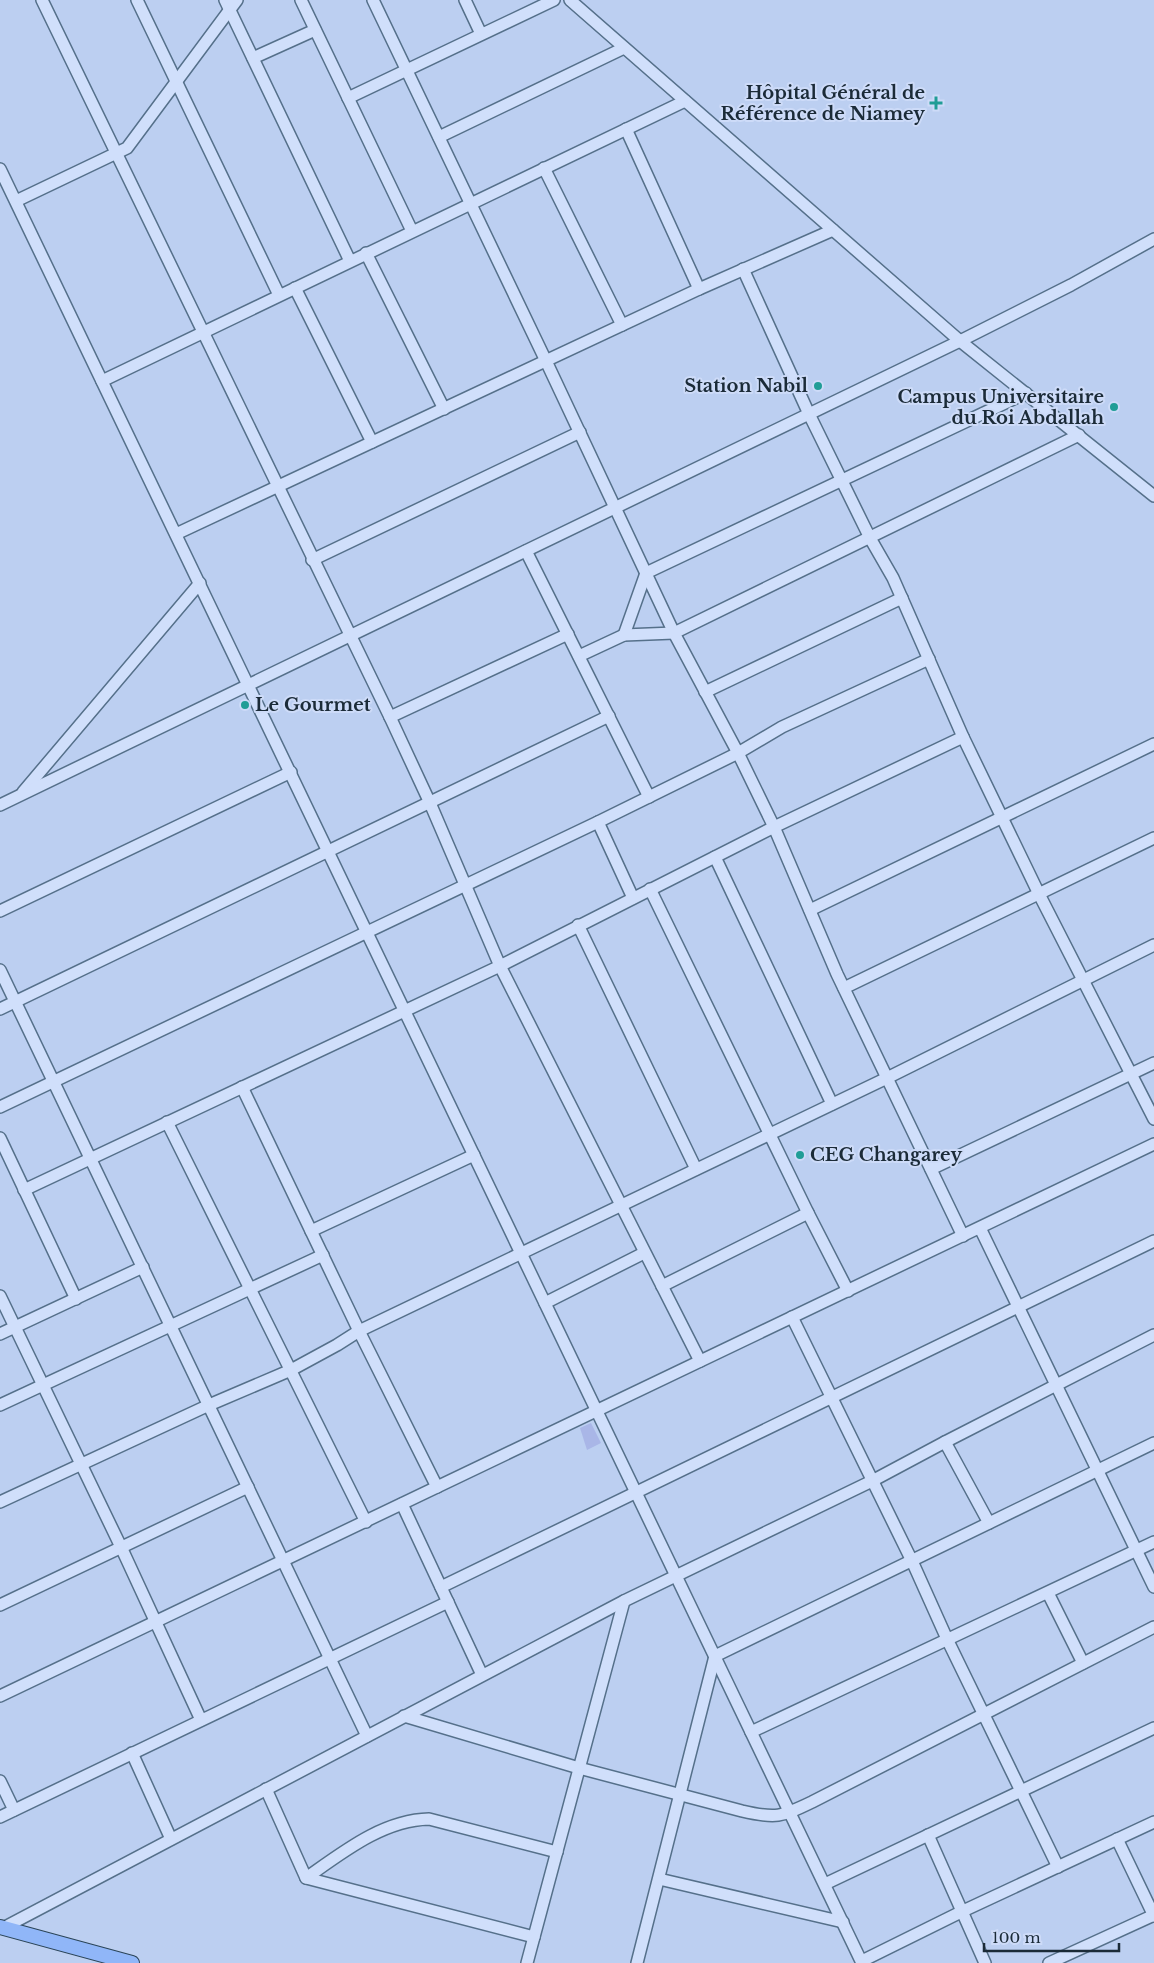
<svg xmlns="http://www.w3.org/2000/svg" width="1154" height="1963" font-family="'Libre Baskerville',serif">
  <rect width="100%" height="100%" fill="#bccff1"/>
  <polygon fill="#a9b6e7" points="591,1423 601,1443 587,1450 580,1428"/>
  <g fill="none" stroke-linecap="round" stroke-linejoin="round">
    <defs>
      <g id="minor">
        <polyline points="42,0 390,717 430,803 500,966 700,1361"/>
        <polyline points="137,0 279,295"/>
        <polyline points="225,0 350,261"/>
        <polyline points="301,0 412,231"/>
        <polyline points="373,0 546,361 674,633 738,753 774,827 837,974 963,1236"/>
        <polyline points="465,0 481,34"/>
        <polyline points="570,0 960,341 1154,496"/>
        <polyline points="253,58 315,30"/>
        <polyline points="348,98 554,0"/>
        <polyline points="626,129 699,289"/>
        <polyline points="439,137 624,48"/>
        <polyline points="544,168 622,325"/>
        <polyline points="0,169 862,1963"/>
        <polyline points="16,201 127,148 237,0"/>
        <polyline points="366,253 444,409"/>
        <polyline points="743,269 809,414 870,538 893,578 963,737 1039,894 1154,1119"/>
        <polyline points="295,288 372,442"/>
        <polyline points="102,381 685,101"/>
        <polyline points="176,534 699,289 833,230"/>
        <polyline points="526,551 649,797"/>
        <polyline points="312,560 580,432"/>
        <polyline points="624,635 646,573 1026,393"/>
        <polyline points="579,656 624,635 674,633 1079,435"/>
        <polyline points="705,692 902,598"/>
        <polyline points="390,717 568,634"/>
        <polyline points="23,792 200,583"/>
        <polyline points="0,805 960,341 1071,285 1154,239"/>
        <polyline points="598,822 633,898"/>
        <polyline points="715,857 832,1104"/>
        <polyline points="650,889 808,1213 848,1291"/>
        <polyline points="810,910 1154,744"/>
        <polyline points="0,911 291,772"/>
        <polyline points="578,925 696,1169"/>
        <polyline points="0,970 367,1736"/>
        <polyline points="844,988 1154,838"/>
        <polyline points="0,1009 609,716"/>
        <polyline points="242,1087 359,1331 437,1487"/>
        <polyline points="0,1107 598,822 738,753 782,727 929,659"/>
        <polyline points="167,1122 366,1522"/>
        <polyline points="0,1138 76,1299"/>
        <polyline points="931,1169 1154,1063"/>
        <polyline points="24,1190 500,966 774,827 963,737"/>
        <polyline points="980,1228 1154,1587"/>
        <polyline points="311,1231 474,1155"/>
        <polyline points="662,1286 808,1213"/>
        <polyline points="0,1296 121,1547 201,1720"/>
        <polyline points="545,1303 644,1253"/>
        <polyline points="792,1317 912,1561 947,1639 1058,1867"/>
        <polyline points="0,1334 143,1267"/>
        <polyline points="0,1405 323,1255"/>
        <polyline points="945,1442 989,1523"/>
        <polyline points="0,1502 209,1405 291,1370 337,1345 359,1331 887,1078 1154,945"/>
        <polyline points="402,1504 482,1675"/>
        <polyline points="441,1587 1154,1241"/>
        <polyline points="1048,1593 1083,1663"/>
        <polyline points="0,1605 248,1487"/>
        <polyline points="0,1696 1154,1144"/>
        <path d="M404,1716L579,1768L742,1811C776,1819 781,1817 812,1802L1154,1627"/>
        <polyline points="751,1732 1154,1542"/>
        <polyline points="132,1753 171,1839"/>
        <polyline points="0,1781 14,1810"/>
        <polyline points="266,1789 306,1878 534,1937"/>
        <polyline points="0,1817 448,1602"/>
        <polyline points="928,1835 985,1963"/>
        <polyline points="1117,1839 1154,1916"/>
        <path d="M306,1878C343,1852 383,1820 429,1819L557,1852"/>
        <polyline points="659,1879 843,1922"/>
        <polyline points="825,1884 1154,1728"/>
        <polyline points="3,1928 624,1601 872,1481 945,1442 1154,1335"/>
        <polyline points="862,1961 963,1911 1154,1822"/>
        <polyline points="527,1963 624,1601"/>
        <polyline points="637,1963 715,1656 1154,1443"/>
        <polyline points="1049,1963 1154,1915"/>
      </g>
      <polyline id="major" points="0,1927 132,1963"/>
    </defs>
    <use href="#minor" stroke="#55708a" stroke-width="14"/>
    <use href="#major" stroke="#2a4457" stroke-width="16"/>
    <use href="#minor" stroke="#d0dffb" stroke-width="11"/>
    <use href="#major" stroke="#90b6f8" stroke-width="14"/>
  </g>
  <g fill="#209d96" stroke="#cddbf8" stroke-width="2">
    <path d="M933.5 95.5h5v5h5v5h-5v5h-5v-5h-5v-5h5z"/>
    <circle cx="818" cy="386" r="5"/>
    <circle cx="1114" cy="407" r="5"/>
    <circle cx="245" cy="705" r="5"/>
    <circle cx="800" cy="1155" r="5"/>
  </g>
  <g text-anchor="middle" dominant-baseline="central" stroke-width="4" stroke-linejoin="round" paint-order="stroke">
    <g font-size="18" font-weight="bold" fill="#1b2b38" stroke="#cddbf8" text-anchor="end">
      <text x="925" y="93">Hôpital Général de<tspan x="925" dy="21">Référence de Niamey</tspan></text>
      <text x="808" y="386">Station Nabil</text>
      <text x="1104" y="397">Campus Universitaire<tspan x="1104" dy="21">du Roi Abdallah</tspan></text>
      <text x="255" y="705" text-anchor="start">Le Gourmet</text>
      <text x="810" y="1155" text-anchor="start">CEG Changarey</text>
    </g>
  </g>
  <path d="M984 1943v8h135v-8" fill="none" stroke="#1b2b38" stroke-width="2.5"/>
  <text x="992" y="1943" font-size="15" fill="#1b2b38" stroke="#cddbf8" stroke-width="4" paint-order="stroke">100 m</text>
</svg>
